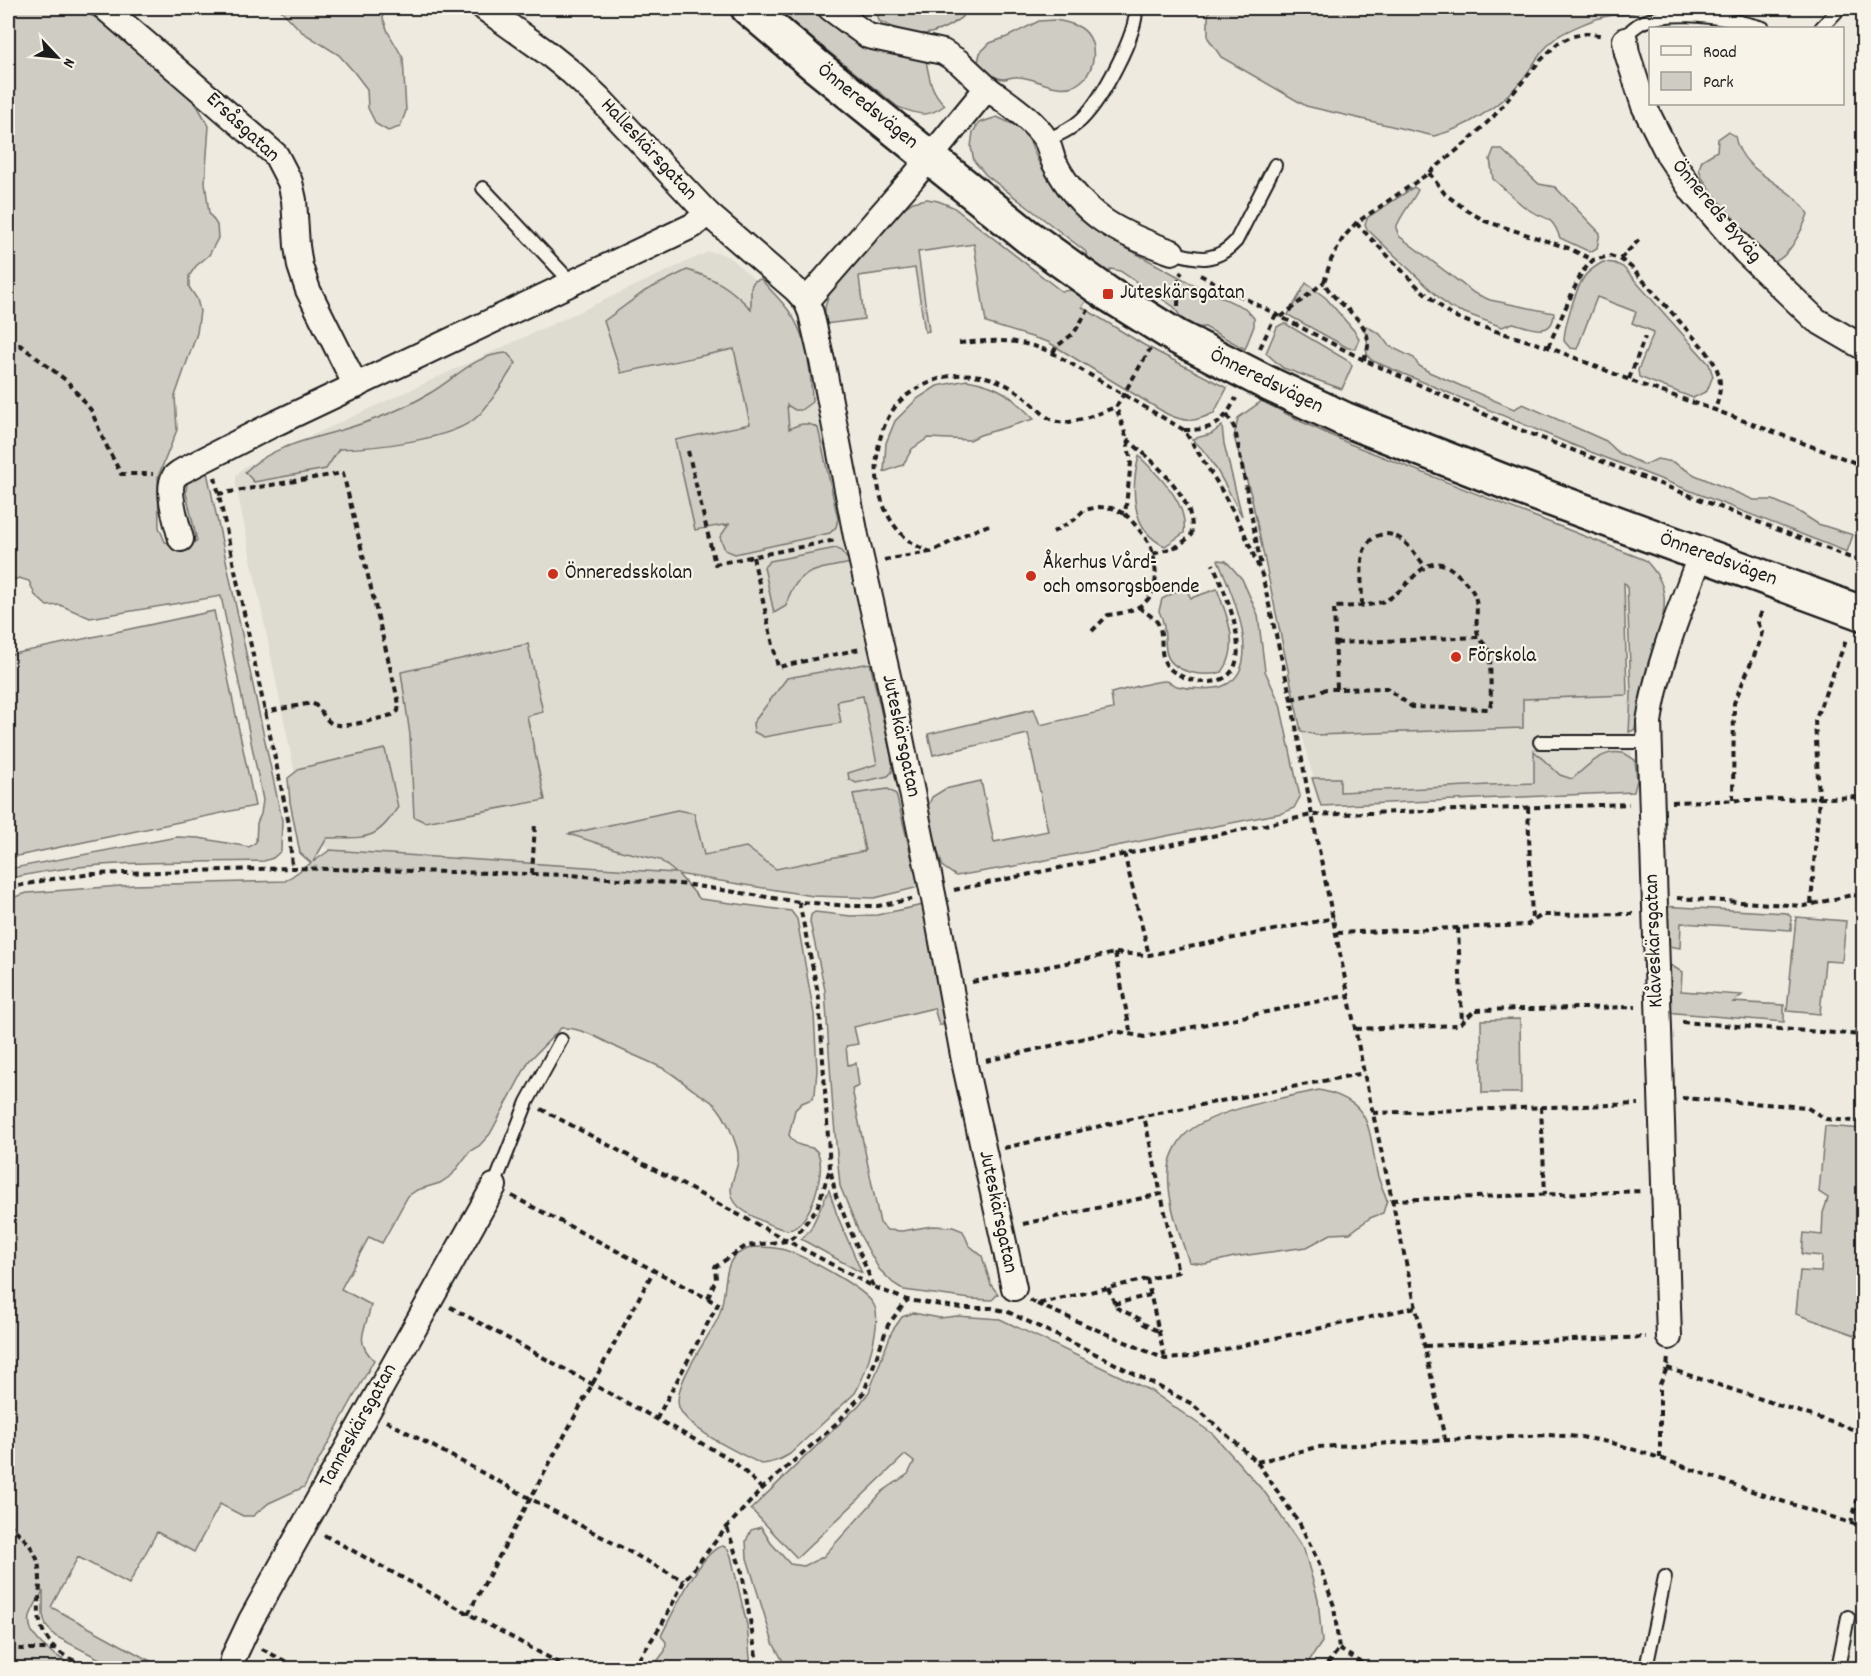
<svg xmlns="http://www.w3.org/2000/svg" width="1871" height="1676" font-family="Dekko,sans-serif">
  <rect width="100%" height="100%" fill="#eeeae0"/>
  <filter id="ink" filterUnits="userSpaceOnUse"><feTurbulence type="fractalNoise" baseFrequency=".0167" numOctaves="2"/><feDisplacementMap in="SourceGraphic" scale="12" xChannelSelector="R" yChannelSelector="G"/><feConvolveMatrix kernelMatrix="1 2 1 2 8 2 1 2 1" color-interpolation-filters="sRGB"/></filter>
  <g filter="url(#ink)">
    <g fill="#dedbd1">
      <polygon points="708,252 720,253 731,258 789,312 806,345 870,663 893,764 896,794 919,887 874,898 813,896 667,871 330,850 316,842 307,833 236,485 236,476 244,467"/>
      <polygon points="1251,495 1623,583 1634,792 1321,806 1301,731"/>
    </g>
    <g fill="#cfccc3" stroke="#767470" stroke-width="1.5">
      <path d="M8,8H77L104,22L130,43L195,102L209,126L205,182L209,213L217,225L218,238L209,255L196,266L189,276V287L197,299L200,311L197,333L175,396L177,430L158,477L159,527L165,542L175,545L197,541L186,493L187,481L207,472L282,820L281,851L273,858L264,861C178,863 91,859 8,879V869L177,837L199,838L249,847L256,842L257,823L261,814L263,800L221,596L90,618L60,605L47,606L35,595L29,581L19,578L8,582Z"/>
      <polygon points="279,8 383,8 383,18 388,32 403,58 406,111 400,127 388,131 376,124 368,108 367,89 354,72 339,55 302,32"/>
      <path d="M774,8H814C824,17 834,28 845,36C867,53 900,55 926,60C929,78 931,92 945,105C927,119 918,114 898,107Z"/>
      <path d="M876,8H971C959,22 936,36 916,34C904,33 890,26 879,21Z"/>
      <path d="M1210,8H1648C1635,15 1623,13 1608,16C1595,18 1568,30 1557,37C1542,48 1533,66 1522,80C1499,107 1467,128 1434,136L1306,106L1221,57L1208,38V17Z"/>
      <path d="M1055,20C1064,22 1073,23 1081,28C1101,41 1096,78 1073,86C1054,92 1037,78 1019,77C1014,76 1009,78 1005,79C994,79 984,70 978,62L980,53L990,43L1007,37L1039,21Z"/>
      <path d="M997,117L1019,127L1028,137L1038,161L1059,193L1082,217L1106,237L1192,284L1245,308L1254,318V326L1245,349L1205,327L1182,328L1175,324L1180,316L1174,307L1120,271L1111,269L1101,280C1090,271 1092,262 1085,251L986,175L974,161L971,147L973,132L979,123Z"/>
      <path d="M1728,132L1735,136C1741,175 1791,183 1808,214C1803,228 1787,263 1770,262L1742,232L1702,178L1699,169L1702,160L1717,151L1718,139Z"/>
      <path d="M1494,149H1501L1539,184L1555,187L1600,233L1597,248L1590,252L1560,238C1551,212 1544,221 1526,208C1514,199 1504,188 1493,179L1490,159Z"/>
      <path d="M1414,187L1418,190C1411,204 1401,214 1396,228L1399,236L1474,293L1490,300L1554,313C1553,339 1529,327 1513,323L1502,327L1449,307L1367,229L1365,224L1368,217Z"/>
      <path d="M927,199L938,201L953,207L1061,291L1086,289L1092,292L1082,307L1144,345L1227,388L1214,413C1194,422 1187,423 1167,414L1048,342L986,323L974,244L918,252L929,331L925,332L915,268L859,276L864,319L825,324V307L831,288L892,216L913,202Z"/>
      <path d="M1603,262L1614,263L1623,267L1709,364L1713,376L1707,391L1693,398L1639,377L1638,370L1654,332L1632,323L1636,312L1597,297L1577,349L1570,348L1564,341C1564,326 1576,289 1584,277C1589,270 1596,266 1603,262Z"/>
      <path d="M687,270C717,279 729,287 751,309V287L754,281L761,279C770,290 781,300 789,311C808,338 811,370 812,402L801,410H795L787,405L789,429C799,424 807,421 818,428L838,519L836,527L830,533L735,554L725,550L720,537L729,524L695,530L675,440L750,424L734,349L621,373L604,321L645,291Z"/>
      <polygon points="1306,283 1326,298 1356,333 1359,339 1355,349 1348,348 1288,315"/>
      <polygon points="1282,324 1286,324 1350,362 1352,366 1342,389 1283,368 1266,353 1277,327"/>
      <path d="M1366,326L1380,334L1389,346L1414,358L1418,365L1429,372L1514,409L1523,404L1606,441L1619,453L1645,465L1657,459L1673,462L1695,475L1754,500H1773L1796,510L1818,524L1853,535L1847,552L1568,443L1373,361C1362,354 1369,347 1367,337C1366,334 1364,331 1363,327Z"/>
      <path d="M507,353L516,363C504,380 493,401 478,416C454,440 373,448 339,449L326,469L254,482L245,472C271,446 311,439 345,429C375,420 404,409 430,393C456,378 475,354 507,353Z"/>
      <path d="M967,380C1001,386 1010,395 1034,419L980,435L970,440L928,438L912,449L903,465L884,472L886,443L895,421L917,399L937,386Z"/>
      <path d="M1262,401L1300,421L1350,444L1645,560C1655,570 1663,581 1664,596C1667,624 1646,664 1641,693C1638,705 1640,718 1634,730L1629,732L1631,694L1627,585L1624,583L1627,695L1523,699V728L1316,735L1301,731L1251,495L1234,437L1238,418Z"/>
      <path d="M1222,426L1224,444L1242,516C1228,492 1213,456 1192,439L1211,434Z"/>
      <path d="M1139,456C1159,477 1188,501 1184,533L1165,546C1130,531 1131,487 1139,456Z"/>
      <path d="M836,548L840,550L851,563C817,570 795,569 786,606L774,613L764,567L770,561Z"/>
      <path d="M1218,560L1226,561L1242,579L1258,615L1265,671L1280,704L1300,797L1294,808L1282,813L1021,865L956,876L943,867L931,833L926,812L932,797L945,789L981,781L994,842L1048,831L1028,734L933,755L928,734L1034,709L1040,725L1113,709L1111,693C1121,691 1157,680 1165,681C1169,681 1173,685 1177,686C1187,689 1214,690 1223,686C1267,669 1230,588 1218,560Z"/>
      <path d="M1185,587L1191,598L1217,589C1227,616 1241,647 1222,672C1205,678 1170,673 1166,651C1164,636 1166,625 1159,611L1162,599Z"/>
      <polygon points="214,611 255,806 8,858 8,655"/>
      <polygon points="528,644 543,712 527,716 545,800 425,822 414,817 410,735 401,672"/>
      <polygon points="870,663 893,764 892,772 888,776 856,783 849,779 848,773 877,764 863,696 837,701 841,723 764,737 754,732 753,723 787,678"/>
      <path d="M385,749L398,807C375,843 365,837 327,838L313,862L330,850L676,873L660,860L621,851L569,834L677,810L694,813L704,855L746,847L776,869L865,851L853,794L888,789L896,794L919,887L874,898L813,896L678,874L700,899L791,911L797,919L814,1014L817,1070L815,1094L812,1099L802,1103L795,1110L789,1135C799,1154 814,1140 819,1156C825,1174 811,1221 792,1229C782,1233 748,1215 739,1207C719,1187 744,1171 737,1148C733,1135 726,1118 717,1107C712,1101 702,1096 695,1091C685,1084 676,1076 666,1070C651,1062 635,1056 620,1049C601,1040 582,1027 561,1028L529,1061L490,1134L479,1146L470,1151L452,1175L440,1183L417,1190L408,1196L382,1243L369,1237L341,1289L371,1305C366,1330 353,1340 374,1360L304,1487L269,1503L253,1516H243L220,1504L194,1552L157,1532L129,1584L78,1557L51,1607L163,1668H117L55,1636L46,1626L43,1615V1591C39,1599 32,1608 30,1617C25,1640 62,1660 79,1668H8V899L27,893L134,885L285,881L311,863L300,853L290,802L288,778L301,768Z"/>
      <path d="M1534,751L1560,775L1572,779C1585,768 1602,749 1622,753C1626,753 1631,758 1635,760L1637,780L1634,792L1321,806L1312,778H1340V792L1534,783Z"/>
      <polygon points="923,905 947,1021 944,1025 939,1025 934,1008 854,1027 858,1044 846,1046 848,1065 856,1063 859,1086 852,1089 880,1223 887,1230 902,1231 932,1226 953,1227 963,1231 969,1245 982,1256 991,1285 998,1294 992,1300 971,1299 904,1290 893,1283 879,1269 861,1237 840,1186 833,1111 825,990 810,922 811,915 815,912 851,916 877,915"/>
      <polygon points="1660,906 1787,913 1791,917 1791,930 1681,923 1680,948 1661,945"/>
      <polygon points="1796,917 1846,921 1842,962 1825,961 1820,1014 1787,1011"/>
      <polygon points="1672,966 1682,972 1681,991 1742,995 1733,1002 1784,1005 1784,1022 1664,1012 1664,967"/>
      <polygon points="1520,1019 1521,1093 1482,1093 1481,1020"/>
      <path d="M1319,1090C1373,1101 1368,1128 1377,1173C1379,1182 1384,1191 1387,1200L1383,1213L1370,1218L1350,1233L1331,1234L1307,1247L1234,1257L1205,1264L1189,1262C1179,1232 1166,1200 1169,1168C1170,1156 1179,1139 1188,1132C1213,1110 1286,1097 1319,1090Z"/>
      <polygon points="1825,1126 1863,1129 1863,1338 1796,1314 1800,1271 1821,1272 1822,1256 1802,1254 1804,1233 1822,1235 1823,1213 1828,1198 1819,1192"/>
      <polygon points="829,1190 837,1215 862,1273 801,1239 810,1230"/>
      <path d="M753,1247C763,1247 772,1247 781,1249C801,1254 865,1288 874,1305C883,1322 865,1377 855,1393L790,1454C780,1460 773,1463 761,1464C740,1453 686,1429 679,1407C672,1386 707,1340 717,1320C727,1302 722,1272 733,1258C738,1252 746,1250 753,1247Z"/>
      <polygon points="913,1313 940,1318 957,1316 1000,1319 1151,1391 1213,1434 1266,1494 1304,1550 1318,1599 1322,1642 1307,1664 1318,1668 785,1668 785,1665 773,1643 747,1558 746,1541 751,1530 761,1527 771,1543 790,1564 804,1566 823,1557 883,1491 908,1474 914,1462 905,1455 797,1558 751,1509 859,1405 869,1392 892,1331 902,1317"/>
      <path d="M723,1546L728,1549L731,1556L747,1625L751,1668H652L665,1651L666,1642L661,1636C671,1617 702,1548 723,1546Z"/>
    </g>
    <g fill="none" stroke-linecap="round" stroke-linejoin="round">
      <defs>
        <g id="lane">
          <polyline points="1821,28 1840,8"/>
          <path d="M1625,40C1641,0 1731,18 1763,28"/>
          <path d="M1046,140C1058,135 1072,129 1082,119C1102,99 1137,35 1136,8"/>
          <polyline points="483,188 572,283"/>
          <path d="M1172,252C1199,260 1216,263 1236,241L1275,165"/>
          <polyline points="1540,742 1648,742"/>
          <polyline points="494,1186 527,1102 561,1040"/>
          <polyline points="1646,1668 1665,1577"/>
          <polyline points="1838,1668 1848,1617"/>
        </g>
        <g id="street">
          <polyline points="105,8 276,155 290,182 294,200 297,246 300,266 308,290 356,386"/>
          <polyline points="484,8 546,52 571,72 599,98 707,213 796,290 806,301"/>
          <polyline points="830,8 868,36 943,52 959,62 987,88 913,178 806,301 811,313 823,365 856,536 890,685 936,909 965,1066 1014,1288"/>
          <polyline points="1625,40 1627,53 1644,106 1669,156 1693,192 1745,252 1816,320 1864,348"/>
          <path d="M987,88C1007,103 1033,119 1046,140C1050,147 1051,155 1054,162C1082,216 1117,233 1172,252"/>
          <path d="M181,539C177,524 166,490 174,477C175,476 181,471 182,471L270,426L694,225L707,213"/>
          <path d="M1669,1337L1649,722C1657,664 1680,609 1701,554"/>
          <polyline points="231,1668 234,1656 251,1620 494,1186"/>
        </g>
        <polyline id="secondary" points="748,8 815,65 1027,236 1108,294 1177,337 1271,385 1344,419 1513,485 1864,614"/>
      </defs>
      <use href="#lane" stroke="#1c1c1c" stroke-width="16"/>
      <use href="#street" stroke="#1c1c1c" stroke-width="28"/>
      <use href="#secondary" stroke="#1c1c1c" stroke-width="38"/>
      <g stroke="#1c1c1c" stroke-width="4" stroke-dasharray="6 4.5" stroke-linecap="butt">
        <polyline points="1429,173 1445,194 1465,209 1485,221 1568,248 1593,260"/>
        <polyline points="1356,223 1419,288 1451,315 1476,325 1548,347 1642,385 1715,410 1864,466"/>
        <polyline points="1620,259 1641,238"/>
        <polyline points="1200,275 1364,360 1513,427 1864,563"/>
        <polyline points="1178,306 1179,276 1182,272"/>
        <polyline points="1281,317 1324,282"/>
        <path d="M959,343C997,340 1015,338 1051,352L1184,430L1218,484L1243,530L1262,575L1291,699L1312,815L1364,1073L1445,1439"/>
        <polyline points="8,347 20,345 67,381 91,410 104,441 121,474 153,474"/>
        <path d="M1548,347L1574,289L1582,272L1593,260L1610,256L1620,259L1631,267L1707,352C1722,373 1723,386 1715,410"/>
        <polyline points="1260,348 1276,314"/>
        <polyline points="1053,353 1056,347 1074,333 1088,310"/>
        <path d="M1364,360C1365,355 1368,350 1368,345C1370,318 1333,304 1324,282L1331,260L1343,238L1356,223L1429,173L1467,142L1494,116L1538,63L1558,43L1573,36L1587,33L1604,36"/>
        <polyline points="1629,379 1645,337"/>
        <polyline points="1227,415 1235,429 1261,566"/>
        <path d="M1184,430C1214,430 1222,425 1236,398"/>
        <path d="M1127,439C1152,460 1199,500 1191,536L1178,546L1153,554"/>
        <polyline points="688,451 715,564 836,540"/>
        <polyline points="215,477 289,824 292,868"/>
        <path d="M218,494L343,473L399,704L398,711L392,715C379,718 343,730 331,723C323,718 321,707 312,703L265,712"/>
        <path d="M989,525L968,533L931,552C873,534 862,451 895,407C903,396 917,388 929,383C964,366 1002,376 1029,401C1038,408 1047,420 1058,422C1073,425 1101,412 1116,407L1150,349"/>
        <polyline points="1053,532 1074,520 1084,510 1099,507 1112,508 1125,514"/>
        <polyline points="753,557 778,667 860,649"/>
        <polyline points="884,560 930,552"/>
        <path d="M1362,605C1362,589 1360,570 1363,554C1365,546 1370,539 1377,536C1399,527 1413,552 1425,566"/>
        <path d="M1139,607C1144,612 1153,616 1157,622C1166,635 1156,657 1170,669C1179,677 1197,683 1209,682C1265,679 1224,590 1213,564"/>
        <path d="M1092,631L1108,615C1139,612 1160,600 1155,566C1154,556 1152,547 1146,539C1140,530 1133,522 1125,514L1131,462L1127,439L1116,407"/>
        <path d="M1336,643L1479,637L1490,652L1491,703L1489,709L1412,707L1387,688L1337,689L1334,607C1351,606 1369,607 1384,601C1411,590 1425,545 1455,572C1461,577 1469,585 1473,592C1481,606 1473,624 1479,637"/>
        <polyline points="1291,699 1318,693 1326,689 1337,689"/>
        <polyline points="1733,800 1734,703 1759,644 1762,632 1758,622 1763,608"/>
        <polyline points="1672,802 1864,797"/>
        <polyline points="1528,807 1532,922"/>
        <polyline points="1124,853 1149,955"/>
        <polyline points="532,874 535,824"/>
        <polyline points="8,888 46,880 93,874 292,868 571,875 690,885 799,902 851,906 878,906 912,899"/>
        <polyline points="954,890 1312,815 1629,804"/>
        <polyline points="1677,898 1804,906 1852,895 1864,896"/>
        <polyline points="799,902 819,998 830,1168 836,1196 874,1287"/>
        <polyline points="1811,904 1819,798 1815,720 1847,638"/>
        <polyline points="1458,928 1462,1023"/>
        <polyline points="1337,933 1527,925 1542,915 1633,914"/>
        <polyline points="1115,953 1131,1035"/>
        <polyline points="972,982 1115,953 1149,955 1334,918"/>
        <polyline points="1682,1022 1864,1035"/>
        <polyline points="1356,1029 1459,1025 1475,1010 1636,1007"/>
        <polyline points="986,1061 1115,1031 1144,1037 1349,995"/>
        <polyline points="1682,1098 1806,1107 1826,1119 1864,1122"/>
        <polyline points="1541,1107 1545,1194"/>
        <polyline points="541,1109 874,1287 907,1300 962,1308 992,1308 1008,1312 1102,1357 1192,1404 1257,1462 1300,1524 1318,1561 1334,1606 1339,1649 1324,1668"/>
        <polyline points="1373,1113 1639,1104"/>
        <polyline points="1004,1148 1144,1116 1364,1073"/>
        <polyline points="512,1196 718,1304 657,1418"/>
        <polyline points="1392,1200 1643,1191"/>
        <polyline points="1023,1224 1161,1194 1144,1116"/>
        <polyline points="1147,1279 1165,1359"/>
        <polyline points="1108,1288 1117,1308 1138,1318 1140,1322 1158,1331"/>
        <polyline points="708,1298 716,1279 715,1267 746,1246 787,1241 798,1233 817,1208 830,1169"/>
        <polyline points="1030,1300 1037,1304 1178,1272 1161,1194"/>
        <polyline points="1037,1304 1165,1359 1190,1357 1416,1307"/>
        <polyline points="1114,1304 1150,1295"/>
        <polyline points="450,1307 725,1456 741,1468 762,1489"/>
        <polyline points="1425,1346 1646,1337"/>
        <polyline points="1667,1368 1864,1433"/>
        <polyline points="386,1421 684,1581"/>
        <polyline points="1660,1458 1660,1384 1667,1368 1668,1357"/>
        <polyline points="1257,1462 1317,1447 1547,1435 1581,1437 1613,1443 1660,1458 1766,1496 1851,1523 1864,1475"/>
        <path d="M8,1523C19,1534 32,1544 37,1559C47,1593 26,1619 55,1648C64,1658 81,1663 92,1668"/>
        <polyline points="1851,1523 1864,1527"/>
        <polyline points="727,1528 742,1572 758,1668"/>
        <polyline points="324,1535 568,1668"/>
        <polyline points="468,1614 654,1270"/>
        <polyline points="8,1649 55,1649"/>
        <polyline points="262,1649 298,1668"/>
        <polyline points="1339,1649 1362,1663 1385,1668"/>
        <polyline points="633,1668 662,1624 684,1581 727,1527 762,1489 838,1422 864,1392 888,1325 907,1300"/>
      </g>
      <use href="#lane" stroke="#f7f3e8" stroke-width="12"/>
      <use href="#street" stroke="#f7f3e8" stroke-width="24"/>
      <use href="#secondary" stroke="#f7f3e8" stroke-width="33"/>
    </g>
  </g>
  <g fill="#c8321e" stroke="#f7f3e8" stroke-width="2">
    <rect x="1102" y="288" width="12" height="12" rx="3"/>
    <circle cx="553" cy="574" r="6"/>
    <circle cx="1031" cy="576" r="6"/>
    <circle cx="1456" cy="657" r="6"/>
  </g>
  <g text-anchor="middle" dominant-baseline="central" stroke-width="4.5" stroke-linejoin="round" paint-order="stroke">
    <g font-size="21" fill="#1c1c1c" stroke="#f7f3e8">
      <text transform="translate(867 107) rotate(39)">Önneredsvägen</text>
      <text transform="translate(242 128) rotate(43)">Ersåsgatan</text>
      <text transform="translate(648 150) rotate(47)">Halleskärsgatan</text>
      <text transform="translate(1716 212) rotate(50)">Önnereds Byväg</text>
      <text transform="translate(1266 382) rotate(26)">Önneredsvägen</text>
      <text transform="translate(1718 560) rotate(20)">Önneredsvägen</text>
      <text transform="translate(900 736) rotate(78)">Juteskärsgatan</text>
      <text transform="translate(1655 941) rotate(-92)">Klåveskärsgatan</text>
      <text transform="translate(997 1212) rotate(78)">Juteskärsgatan</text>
      <text transform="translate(359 1426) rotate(-61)">Tanneskärsgatan</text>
    </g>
    <g font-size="21" fill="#1c1c1c" stroke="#f7f3e8" text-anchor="start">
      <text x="1120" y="294">Juteskärsgatan</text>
      <text x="1043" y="564">Åkerhus Vård-<tspan x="1043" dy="24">och omsorgsboende</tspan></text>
      <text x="565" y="574">Önneredsskolan</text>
      <text x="1468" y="657">Förskola</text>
    </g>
  </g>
  <rect width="1871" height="1676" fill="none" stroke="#f7f3e8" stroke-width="30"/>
  <rect x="15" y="15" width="1841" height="1646" fill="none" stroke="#1c1c1c" stroke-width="2" filter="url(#ink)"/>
  <rect x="1649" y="27" width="195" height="78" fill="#f7f3e8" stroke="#9f9d96" stroke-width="1.5"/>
  <rect x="1661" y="46" width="30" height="9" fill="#f7f3e8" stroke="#9f9d96" stroke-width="1.5"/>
  <text x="1703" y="57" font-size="18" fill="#1c1c1c">Road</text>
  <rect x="1661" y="72" width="30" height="18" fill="#cfccc3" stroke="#9f9d96" stroke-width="1.5"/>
  <text x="1703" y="87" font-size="18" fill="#1c1c1c">Park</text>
  <g transform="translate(57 57) rotate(116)" stroke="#f7f3e8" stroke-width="4.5" paint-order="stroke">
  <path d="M0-4.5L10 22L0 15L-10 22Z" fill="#1c1c1c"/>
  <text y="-9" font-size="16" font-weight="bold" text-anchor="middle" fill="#1c1c1c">N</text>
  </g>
</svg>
